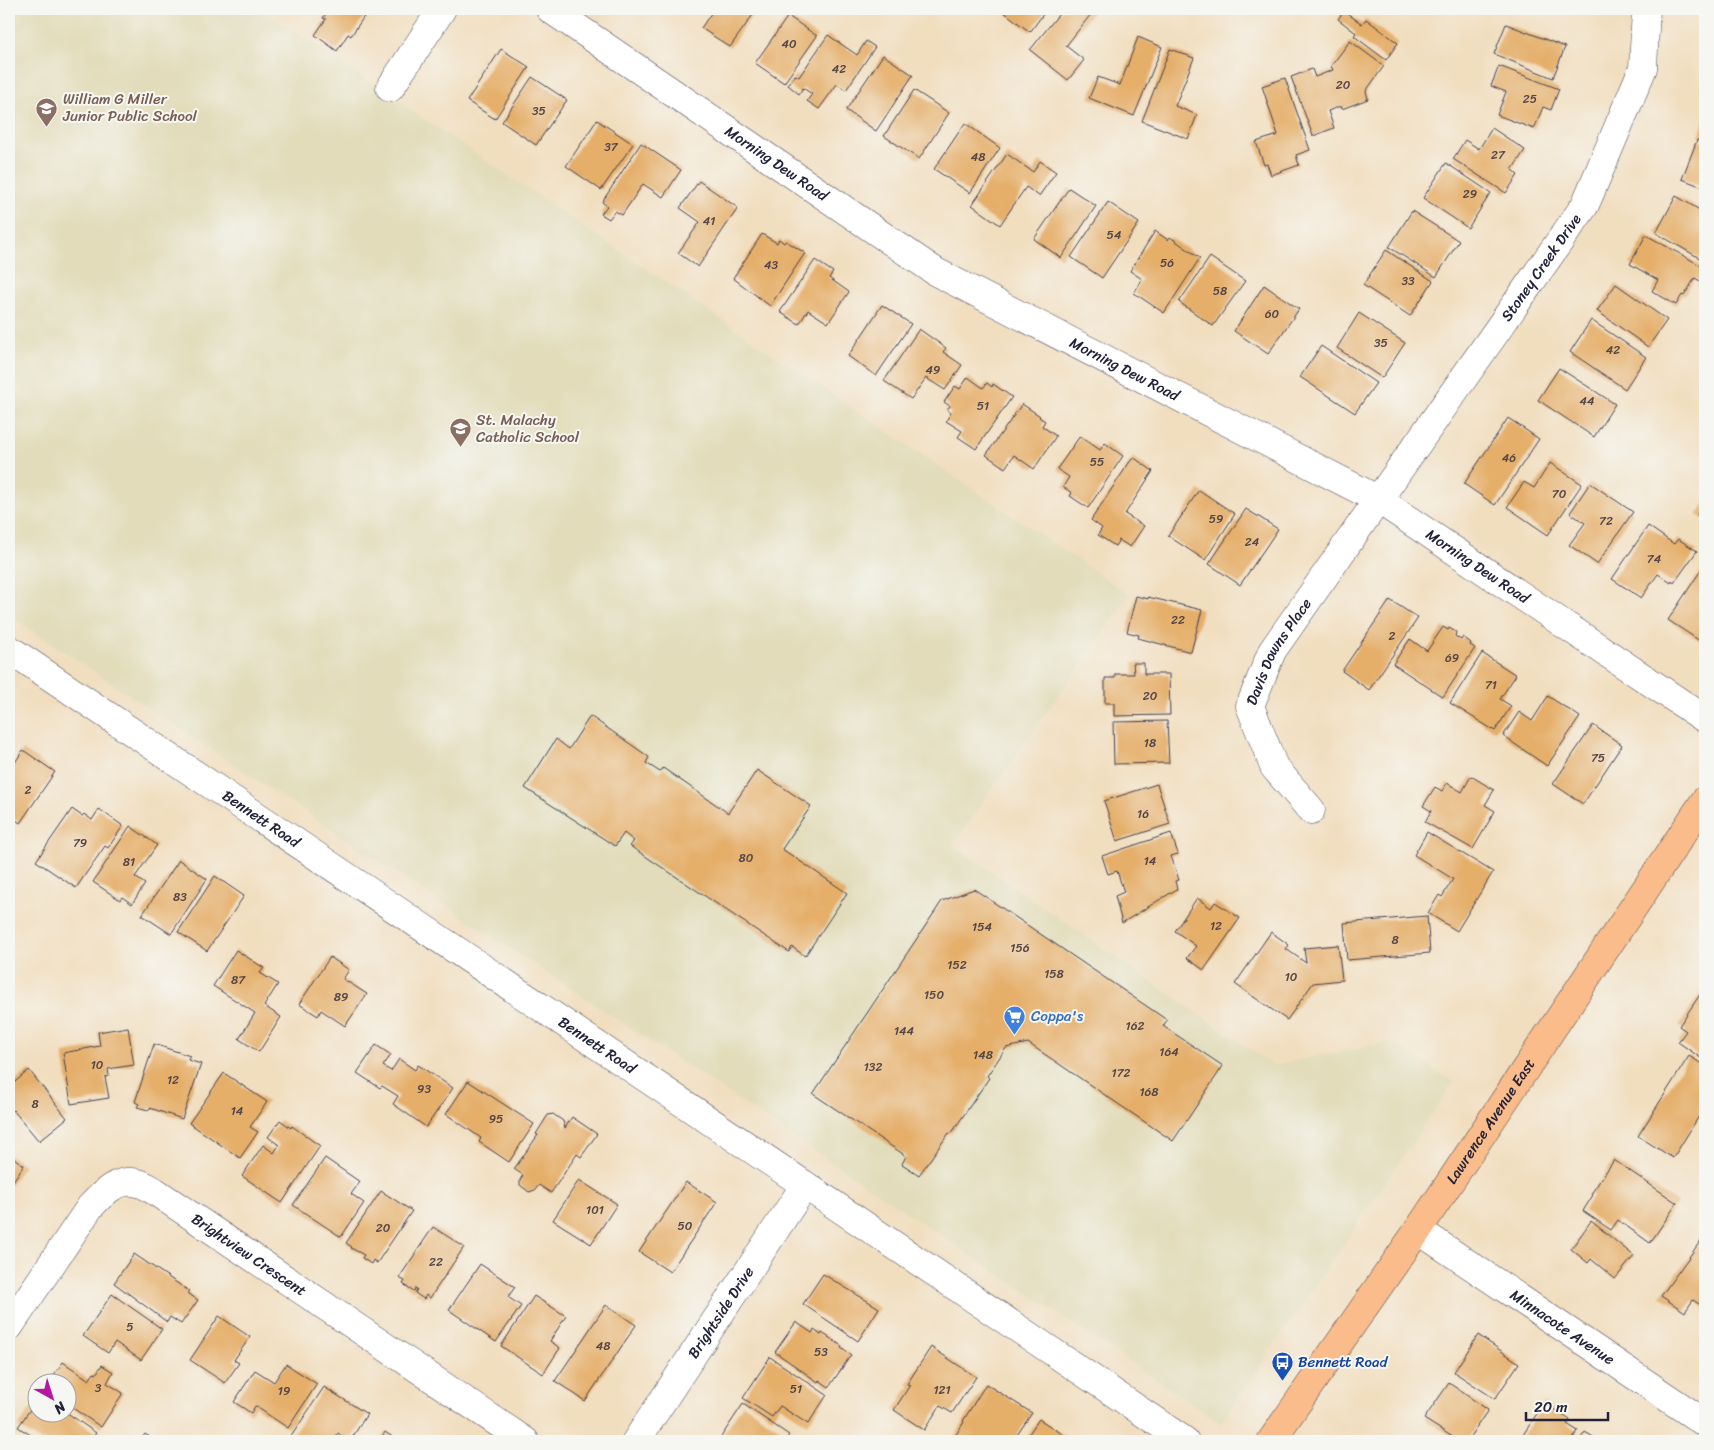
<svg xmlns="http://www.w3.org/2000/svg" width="1714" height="1450" font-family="Sriracha,sans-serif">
  <rect width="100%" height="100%" fill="#f6f6f2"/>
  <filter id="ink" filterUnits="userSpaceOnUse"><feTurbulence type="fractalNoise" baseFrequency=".02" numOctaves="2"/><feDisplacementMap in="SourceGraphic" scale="10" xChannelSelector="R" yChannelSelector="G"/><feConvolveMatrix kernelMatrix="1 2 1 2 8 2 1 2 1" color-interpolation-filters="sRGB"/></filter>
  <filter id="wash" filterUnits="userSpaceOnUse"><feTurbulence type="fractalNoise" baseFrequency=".0096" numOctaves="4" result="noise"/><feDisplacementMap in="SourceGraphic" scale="20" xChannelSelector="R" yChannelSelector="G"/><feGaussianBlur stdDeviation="1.12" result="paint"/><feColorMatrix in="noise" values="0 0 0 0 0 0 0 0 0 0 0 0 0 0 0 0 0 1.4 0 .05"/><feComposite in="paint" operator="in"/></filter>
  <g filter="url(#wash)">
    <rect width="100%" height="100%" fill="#f1debf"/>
    <polygon fill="#e2dcba" points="9,9 261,9 1130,595 952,845 1273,1065 1390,1042 1454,1082 1221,1423 764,1117 9,615"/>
    <g id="blocks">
      <g fill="#e5af6b">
        <polygon points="329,9 369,9 351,36 348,34 337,51 315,35 326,19 323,18"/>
        <polygon points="714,9 757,9 730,47 701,28"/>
        <polygon points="1007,9 1047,9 1030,32 1004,12"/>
        <polygon points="1063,9 1095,9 1066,46 1084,60 1068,80 1030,50"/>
        <polygon points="1344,11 1362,24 1366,19 1398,43 1386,60 1354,36 1356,33 1338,19"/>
        <polygon points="788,16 817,36 784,83 755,63"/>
        <polygon points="1506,24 1565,47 1553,78 1494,54"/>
        <polygon points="828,35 857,55 866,41 875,47 846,90 837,84 819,109 807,101 812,94 803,88 799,94 788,85 795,75 799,77"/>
        <polygon points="1138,37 1162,47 1134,116 1089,98 1098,77 1120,85"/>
        <polygon points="1350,41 1384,66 1366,91 1368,99 1342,109 1341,106 1328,111 1334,128 1313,136 1291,77 1312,69 1315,77 1333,70 1331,66"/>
        <polygon points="501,49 529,67 495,119 467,101"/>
        <polygon points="1170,49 1194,58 1175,106 1197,115 1188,139 1142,121"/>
        <polygon points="883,55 913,75 876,131 846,110"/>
        <polygon points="1499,66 1559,89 1551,110 1543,107 1534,129 1497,115 1506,92 1491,86"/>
        <polygon points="532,77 567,100 536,145 502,122"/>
        <polygon points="1285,78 1310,150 1296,155 1299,165 1271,175 1267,164 1264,165 1256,142 1278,135 1262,86"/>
        <polygon points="914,90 949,113 919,159 884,136"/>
        <polygon points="1705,119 1705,138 1699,136"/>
        <polygon points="597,120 633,144 601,190 566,166"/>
        <polygon points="965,123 1000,148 970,193 934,169"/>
        <polygon points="1492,128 1525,150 1512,170 1518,175 1506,193 1453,159 1465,140 1479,149"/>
        <polygon points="1697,140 1705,143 1705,188 1682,179"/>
        <polygon points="641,143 681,170 663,197 643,184 622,215 615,211 609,219 601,214 607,206 602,202"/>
        <polygon points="1007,154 1033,172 1040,161 1056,172 1039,196 1026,187 1000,225 972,205"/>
        <polygon points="1446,163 1491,193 1468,228 1423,198"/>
        <polygon points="699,181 738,208 698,267 678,253 700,222 680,208"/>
        <polygon points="1069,188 1096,206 1061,258 1034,239"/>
        <polygon points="1676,196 1705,213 1705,256 1703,260 1656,233"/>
        <polygon points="1108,202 1139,223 1102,278 1071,257"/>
        <polygon points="1412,211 1459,241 1436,277 1389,247"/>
        <polygon points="1155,231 1168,240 1170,237 1200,258 1164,313 1134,293 1142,279 1130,271"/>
        <polygon points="762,234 777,243 779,239 784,243 786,241 805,253 770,306 733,278"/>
        <polygon points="1646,235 1700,265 1701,263 1705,266 1705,284 1695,278 1684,296 1682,295 1676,305 1652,291 1658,280 1630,264"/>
        <polygon points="1386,250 1433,281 1410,316 1363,285"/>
        <polygon points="1210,257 1245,281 1213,326 1179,302"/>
        <polygon points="815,260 833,272 829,278 849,292 828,323 808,310 799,324 780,312"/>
        <polygon points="1616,284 1667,320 1648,347 1597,311"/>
        <polygon points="1264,285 1299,309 1268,354 1234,331"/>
        <polygon points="882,305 911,324 876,376 848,356"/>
        <polygon points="1359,313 1405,343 1382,378 1337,348"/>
        <polygon points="1591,320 1646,357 1625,389 1570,352"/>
        <polygon points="919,329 946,348 943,352 962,365 945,390 926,378 911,399 884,381"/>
        <polygon points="1321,346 1376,383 1355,413 1300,377"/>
        <polygon points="1559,368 1615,404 1594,437 1538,400"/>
        <polygon points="968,377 983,388 987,383 992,387 993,384 1012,397 976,449 958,437 962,431 946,421 951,413 947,410 950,406 944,402 955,386 960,389"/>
        <polygon points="1022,404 1040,416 1039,417 1045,421 1042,426 1056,436 1034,469 1014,455 1005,468 986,455"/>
        <polygon points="1508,418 1539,439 1495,505 1464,484"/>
        <polygon points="1080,436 1100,450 1105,443 1123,456 1088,508 1070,496 1072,493 1063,487 1069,477 1057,469"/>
        <polygon points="1133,457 1153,471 1125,514 1144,526 1130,547 1119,540 1115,546 1098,535 1102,528 1091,520"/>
        <polygon points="1550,463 1582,484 1548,535 1507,507 1524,482 1534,488"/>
        <polygon points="1590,483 1633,512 1597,564 1569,545 1585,523 1570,513"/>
        <polygon points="1199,490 1235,514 1205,560 1168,536"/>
        <polygon points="1705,503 1705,520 1697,515"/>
        <polygon points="1246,509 1278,529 1240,585 1209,564"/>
        <polygon points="1648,526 1674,544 1678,539 1697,551 1674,583 1672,581 1671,583 1658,574 1641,598 1612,579"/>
        <polygon points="1705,564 1705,633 1700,641 1668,620"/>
        <polygon points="1136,596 1148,599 1148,597 1202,610 1191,652 1138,638 1139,635 1127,632"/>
        <polygon points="1390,600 1418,618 1369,690 1342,671"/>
        <polygon points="1443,627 1448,630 1449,628 1456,632 1455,636 1461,640 1463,637 1471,643 1470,645 1475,648 1443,697 1393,664 1410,639 1427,651"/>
        <polygon points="1482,653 1516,675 1500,699 1511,706 1495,731 1450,703"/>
        <polygon points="1133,663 1144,663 1144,674 1169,674 1170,715 1114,716 1114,703 1105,703 1105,678 1115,678 1115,674 1134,674"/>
        <polygon points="1548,696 1580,717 1547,766 1503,736 1519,712 1532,721"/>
        <polygon points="590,716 649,757 646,763 660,772 663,768 728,813 757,770 811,806 782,849 847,893 805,956 792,947 789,952 630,846 634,841 624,833 615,846 525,788 556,739 569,749"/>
        <polygon points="1167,721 1169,763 1114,764 1113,722"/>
        <polygon points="1593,725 1622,745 1583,804 1553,784"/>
        <polygon points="23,750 55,772 20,823 9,815 9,772"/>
        <polygon points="1471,776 1494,790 1485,805 1495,811 1473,849 1425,822 1431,811 1423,806 1435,787 1442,791 1447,783 1462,792"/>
        <polygon points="1157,784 1170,824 1117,841 1104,801"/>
        <polygon points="72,809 82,816 84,814 92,820 99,809 123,826 108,848 105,846 76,888 36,861"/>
        <polygon points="130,826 157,845 135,877 145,884 132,904 122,897 120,900 93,882"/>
        <polygon points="1427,832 1493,872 1457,931 1428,913 1439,895 1442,897 1453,879 1414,855"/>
        <polygon points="1171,833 1178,854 1171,856 1179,880 1175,881 1177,889 1122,923 1115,896 1124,892 1117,871 1108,874 1102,856"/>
        <polygon points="179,860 207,879 171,934 142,915"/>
        <polygon points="215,876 244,896 207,951 178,932"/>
        <polygon points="974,889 1167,1020 1163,1026 1223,1066 1173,1141 1028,1043 1006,1048 987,1076 989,1078 951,1134 949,1133 919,1175 902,1164 906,1156 813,1094 942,901"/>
        <polygon points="1197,898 1211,908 1215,902 1240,918 1204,970 1187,958 1196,946 1175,931"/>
        <polygon points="1427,916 1430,953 1347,960 1344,923"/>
        <polygon points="1271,932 1289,945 1286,949 1306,963 1304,948 1338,945 1342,980 1313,983 1287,1020 1235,984"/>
        <polygon points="236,950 264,968 260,973 278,984 264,1006 281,1017 259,1052 239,1039 255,1013 213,986"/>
        <polygon points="330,957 349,970 343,979 367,994 345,1026 321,1010 318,1016 299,1004"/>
        <polygon points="1701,993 1705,996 1705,1061 1678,1042 1686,1031 1679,1026"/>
        <polygon points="128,1027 134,1065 108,1069 109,1076 105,1077 109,1098 71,1104 63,1053 100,1046 98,1032"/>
        <polygon points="154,1044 190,1056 188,1060 201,1064 182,1119 150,1108 148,1110 137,1107 139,1104 135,1102"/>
        <polygon points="376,1045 391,1055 383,1066 391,1071 399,1059 415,1070 418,1065 453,1088 426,1127 393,1104 398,1096 382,1086 380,1088 357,1073"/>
        <polygon points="1689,1056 1705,1066 1705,1116 1701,1113 1673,1158 1638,1136"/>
        <polygon points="29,1070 67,1118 39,1141 13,1110 9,1114 9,1087"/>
        <polygon points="224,1073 267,1102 250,1127 258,1132 240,1158 189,1123"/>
        <polygon points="468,1081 534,1124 509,1162 479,1142 481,1138 446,1114"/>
        <polygon points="553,1114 563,1121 565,1128 572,1117 597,1134 581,1157 577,1154 551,1193 539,1185 535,1190 529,1192 520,1185 520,1180 523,1175 514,1169 538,1135 536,1134 548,1115"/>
        <polygon points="280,1120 291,1128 292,1126 320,1146 282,1203 242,1176 263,1145 274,1153 279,1145 268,1137"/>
        <polygon points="9,1155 24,1165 9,1187"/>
        <polygon points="325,1158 360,1182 351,1194 364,1203 341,1237 293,1205"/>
        <polygon points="1614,1160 1677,1203 1650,1243 1618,1220 1611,1230 1583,1211 1593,1195 1591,1194"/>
        <polygon points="579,1180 617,1204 591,1244 553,1220"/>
        <polygon points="686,1182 717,1202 670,1272 639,1252"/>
        <polygon points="381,1191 412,1211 377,1263 373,1260 371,1264 362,1258 364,1255 351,1248 352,1247 346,1243"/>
        <polygon points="1591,1221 1634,1256 1615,1279 1591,1259 1588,1263 1571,1249"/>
        <polygon points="433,1227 464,1247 430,1298 426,1295 424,1299 415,1293 417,1289 415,1288 414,1291 403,1284 405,1281 399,1278"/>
        <polygon points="1702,1239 1705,1241 1705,1308 1693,1300 1685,1312 1661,1296"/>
        <polygon points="134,1254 189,1291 187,1293 198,1300 181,1324 170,1317 167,1322 114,1283"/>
        <polygon points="480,1264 515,1287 508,1297 521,1306 496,1342 449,1310"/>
        <polygon points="823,1274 879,1308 858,1341 803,1304"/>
        <polygon points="112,1294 162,1329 141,1360 115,1342 108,1353 83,1336"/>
        <polygon points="534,1296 566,1316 550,1341 560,1348 543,1374 501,1346"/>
        <polygon points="606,1305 636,1325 585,1401 555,1381"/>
        <polygon points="219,1316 250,1337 234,1360 239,1363 225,1383 190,1360"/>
        <polygon points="796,1322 812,1333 814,1330 821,1335 822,1333 842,1346 841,1348 851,1355 829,1387 819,1380 818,1382 775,1352"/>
        <polygon points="1478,1335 1519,1363 1495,1399 1454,1372"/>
        <polygon points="931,1347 976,1377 952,1413 940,1406 924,1430 894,1410 910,1385 907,1384"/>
        <polygon points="770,1357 827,1395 808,1424 780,1406 772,1417 743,1398"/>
        <polygon points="63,1362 89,1380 94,1373 96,1374 102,1365 113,1372 107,1383 123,1393 101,1427 68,1405 68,1382 49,1382"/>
        <polygon points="286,1364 317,1384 288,1428 255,1406 251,1413 234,1402 255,1370 274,1382"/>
        <polygon points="1449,1383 1488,1410 1467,1441 1459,1441 1424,1419"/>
        <polygon points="986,1384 1032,1413 1013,1441 952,1441 964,1422 963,1421"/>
        <polygon points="324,1387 367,1414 350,1441 338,1433 333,1441 294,1441 290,1438"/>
        <polygon points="38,1398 38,1412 66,1412 96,1433 90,1441 40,1441 18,1427"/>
        <polygon points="1544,1403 1570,1420 1567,1424 1578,1431 1572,1441 1519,1441"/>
        <polygon points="743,1404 789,1435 785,1441 721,1441 719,1440"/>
        <polygon points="1039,1419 1073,1441 1024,1441"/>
        <polygon points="385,1432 399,1441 379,1441"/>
        <polygon points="1585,1432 1600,1441 1579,1441"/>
        <polygon points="145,1434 156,1441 140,1441"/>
      </g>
    </g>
  </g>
  <g filter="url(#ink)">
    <use href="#blocks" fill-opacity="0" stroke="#413e4f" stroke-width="1"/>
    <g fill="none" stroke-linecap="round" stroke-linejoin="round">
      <defs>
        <g id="minor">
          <path id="s1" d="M550,9L936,272L1379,500L1705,719"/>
          <polyline points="390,88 442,9"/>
          <path id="s2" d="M9,649L1185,1441"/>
          <path id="s3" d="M1311,810L1274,767L1250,706L1272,651L1585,205L1643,68L1646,9"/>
          <path id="s4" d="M1418,1230L1705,1423"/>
          <path id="s5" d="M9,1327L90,1207C103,1193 118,1177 138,1183C144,1184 151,1189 156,1192L525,1441"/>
          <path id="s6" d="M636,1441L805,1185"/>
        </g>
        <g id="major">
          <path id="s7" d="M1271,1441L1418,1230L1705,800"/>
        </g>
      </defs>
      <use href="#minor" stroke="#413e4f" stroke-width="29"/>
      <use href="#major" stroke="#413e4f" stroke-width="29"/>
      <use href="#minor" stroke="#fff" stroke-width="28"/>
      <use href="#major" stroke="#f9bc8a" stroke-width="28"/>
    </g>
  </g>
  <defs>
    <symbol id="school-pin" viewBox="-11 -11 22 30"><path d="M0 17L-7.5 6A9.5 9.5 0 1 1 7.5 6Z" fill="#8d6e63" stroke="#f6f6f2"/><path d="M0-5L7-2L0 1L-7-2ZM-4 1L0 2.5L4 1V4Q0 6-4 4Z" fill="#fff"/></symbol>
    <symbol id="supermarket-pin" viewBox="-11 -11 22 30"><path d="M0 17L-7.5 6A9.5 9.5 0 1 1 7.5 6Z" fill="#3f7fe0" stroke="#f6f6f2"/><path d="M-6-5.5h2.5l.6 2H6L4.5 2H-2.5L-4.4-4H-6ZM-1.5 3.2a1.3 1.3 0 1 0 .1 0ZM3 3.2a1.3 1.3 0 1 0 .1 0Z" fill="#fff"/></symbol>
    <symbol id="bus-pin" viewBox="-11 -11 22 30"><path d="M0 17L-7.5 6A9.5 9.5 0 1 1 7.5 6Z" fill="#1a4fb4" stroke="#f6f6f2"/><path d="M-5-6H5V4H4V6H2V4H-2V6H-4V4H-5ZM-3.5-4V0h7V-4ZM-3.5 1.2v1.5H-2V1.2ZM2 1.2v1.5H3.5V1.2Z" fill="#fff"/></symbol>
  </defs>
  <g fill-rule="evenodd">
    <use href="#school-pin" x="34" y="96" width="25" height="34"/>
    <use href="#school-pin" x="448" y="416" width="25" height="34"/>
    <use href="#supermarket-pin" x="1002" y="1004" width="25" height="34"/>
    <use href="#bus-pin" x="1270" y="1350" width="25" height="34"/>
  </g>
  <g text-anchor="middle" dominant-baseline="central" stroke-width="4" stroke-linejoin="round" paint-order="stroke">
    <g font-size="12" fill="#534547">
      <text x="789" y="44">40</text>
      <text x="839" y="69">42</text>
      <text x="1343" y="85">20</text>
      <text x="1530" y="99">25</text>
      <text x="539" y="111">35</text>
      <text x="611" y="147">37</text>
      <text x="1498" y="155">27</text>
      <text x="978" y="157">48</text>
      <text x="1470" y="194">29</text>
      <text x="709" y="221">41</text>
      <text x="1114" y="235">54</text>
      <text x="1167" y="263">56</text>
      <text x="771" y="265">43</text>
      <text x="1408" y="281">33</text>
      <text x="1220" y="291">58</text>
      <text x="1272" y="314">60</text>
      <text x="1381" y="343">35</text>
      <text x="1613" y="350">42</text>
      <text x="933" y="370">49</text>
      <text x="1587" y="401">44</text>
      <text x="983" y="406">51</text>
      <text x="1509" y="458">46</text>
      <text x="1097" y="462">55</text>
      <text x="1559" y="494">70</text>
      <text x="1216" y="519">59</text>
      <text x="1606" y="521">72</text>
      <text x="1252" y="542">24</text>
      <text x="1654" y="559">74</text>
      <text x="1178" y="620">22</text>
      <text x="1392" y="636">2</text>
      <text x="1452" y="658">69</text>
      <text x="1491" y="685">71</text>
      <text x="1150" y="696">20</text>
      <text x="1150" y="743">18</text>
      <text x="1598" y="758">75</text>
      <text x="28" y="790">2</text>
      <text x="1143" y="814">16</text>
      <text x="80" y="843">79</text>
      <text x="746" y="858">80</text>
      <text x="1150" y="861">14</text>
      <text x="129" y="862">81</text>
      <text x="180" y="897">83</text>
      <text x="1216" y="926">12</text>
      <text x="982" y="927">154</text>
      <text x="1395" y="940">8</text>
      <text x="1020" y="948">156</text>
      <text x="957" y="965">152</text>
      <text x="1054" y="974">158</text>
      <text x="1291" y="977">10</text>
      <text x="238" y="980">87</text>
      <text x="934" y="995">150</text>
      <text x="341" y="997">89</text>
      <text x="1135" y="1026">162</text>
      <text x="904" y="1031">144</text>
      <text x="1169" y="1052">164</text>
      <text x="983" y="1055">148</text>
      <text x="97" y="1065">10</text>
      <text x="873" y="1067">132</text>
      <text x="1121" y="1073">172</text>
      <text x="173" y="1080">12</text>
      <text x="424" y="1089">93</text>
      <text x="1149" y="1092">168</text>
      <text x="35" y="1104">8</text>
      <text x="237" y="1111">14</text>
      <text x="496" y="1119">95</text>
      <text x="595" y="1210">101</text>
      <text x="685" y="1226">50</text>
      <text x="383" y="1228">20</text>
      <text x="436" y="1262">22</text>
      <text x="130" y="1327">5</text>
      <text x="603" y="1346">48</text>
      <text x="821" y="1352">53</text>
      <text x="98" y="1388">3</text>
      <text x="796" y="1389">51</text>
      <text x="942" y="1390">121</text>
      <text x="284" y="1391">19</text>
    </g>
    <g font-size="15" fill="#785e54" stroke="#f6f6f2" text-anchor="start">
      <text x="63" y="99">William G Miller<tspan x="63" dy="17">Junior Public School</tspan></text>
      <text x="476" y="420">St. Malachy<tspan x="476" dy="17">Catholic School</tspan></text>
    </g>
    <g font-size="15" fill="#22223b" stroke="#f6f6f2">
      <text stroke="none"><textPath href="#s1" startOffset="274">Morning Dew Road</textPath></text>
      <text stroke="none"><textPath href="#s3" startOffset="650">Stoney Creek Drive</textPath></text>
      <text stroke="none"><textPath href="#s1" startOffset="679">Morning Dew Road</textPath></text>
      <text stroke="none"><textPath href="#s1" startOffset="1084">Morning Dew Road</textPath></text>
      <text stroke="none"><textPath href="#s3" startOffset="184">Davis Downs Place</textPath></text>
      <text stroke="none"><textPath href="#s2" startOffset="304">Bennett Road</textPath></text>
      <text stroke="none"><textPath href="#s2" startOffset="709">Bennett Road</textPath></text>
      <text stroke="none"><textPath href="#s7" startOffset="388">Lawrence Avenue East</textPath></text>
      <text stroke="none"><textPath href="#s5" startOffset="334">Brightview Crescent</textPath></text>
      <text stroke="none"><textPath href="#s6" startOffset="154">Brightside Drive</textPath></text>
      <text stroke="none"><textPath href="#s4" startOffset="174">Minnacote Avenue</textPath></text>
    </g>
    <g font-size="15" fill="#366cbe" stroke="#f6f6f2" text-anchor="start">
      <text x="1031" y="1016">Coppa's</text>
    </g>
    <g font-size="15" fill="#164399" stroke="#f6f6f2" text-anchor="start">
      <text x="1298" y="1362">Bennett Road</text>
    </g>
  </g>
  <rect width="1714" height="1450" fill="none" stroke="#f6f6f2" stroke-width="30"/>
  <g transform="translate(52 1398) rotate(141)"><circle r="24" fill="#f6f6f2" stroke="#a1a1a9"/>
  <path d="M0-4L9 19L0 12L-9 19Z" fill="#b5179e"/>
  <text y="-8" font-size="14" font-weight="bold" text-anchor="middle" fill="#22223b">N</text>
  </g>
  <path d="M1526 1412v8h82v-8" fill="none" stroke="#22223b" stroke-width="2.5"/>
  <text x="1534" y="1412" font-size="15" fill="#22223b" stroke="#f6f6f2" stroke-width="4" paint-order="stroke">20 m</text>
</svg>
